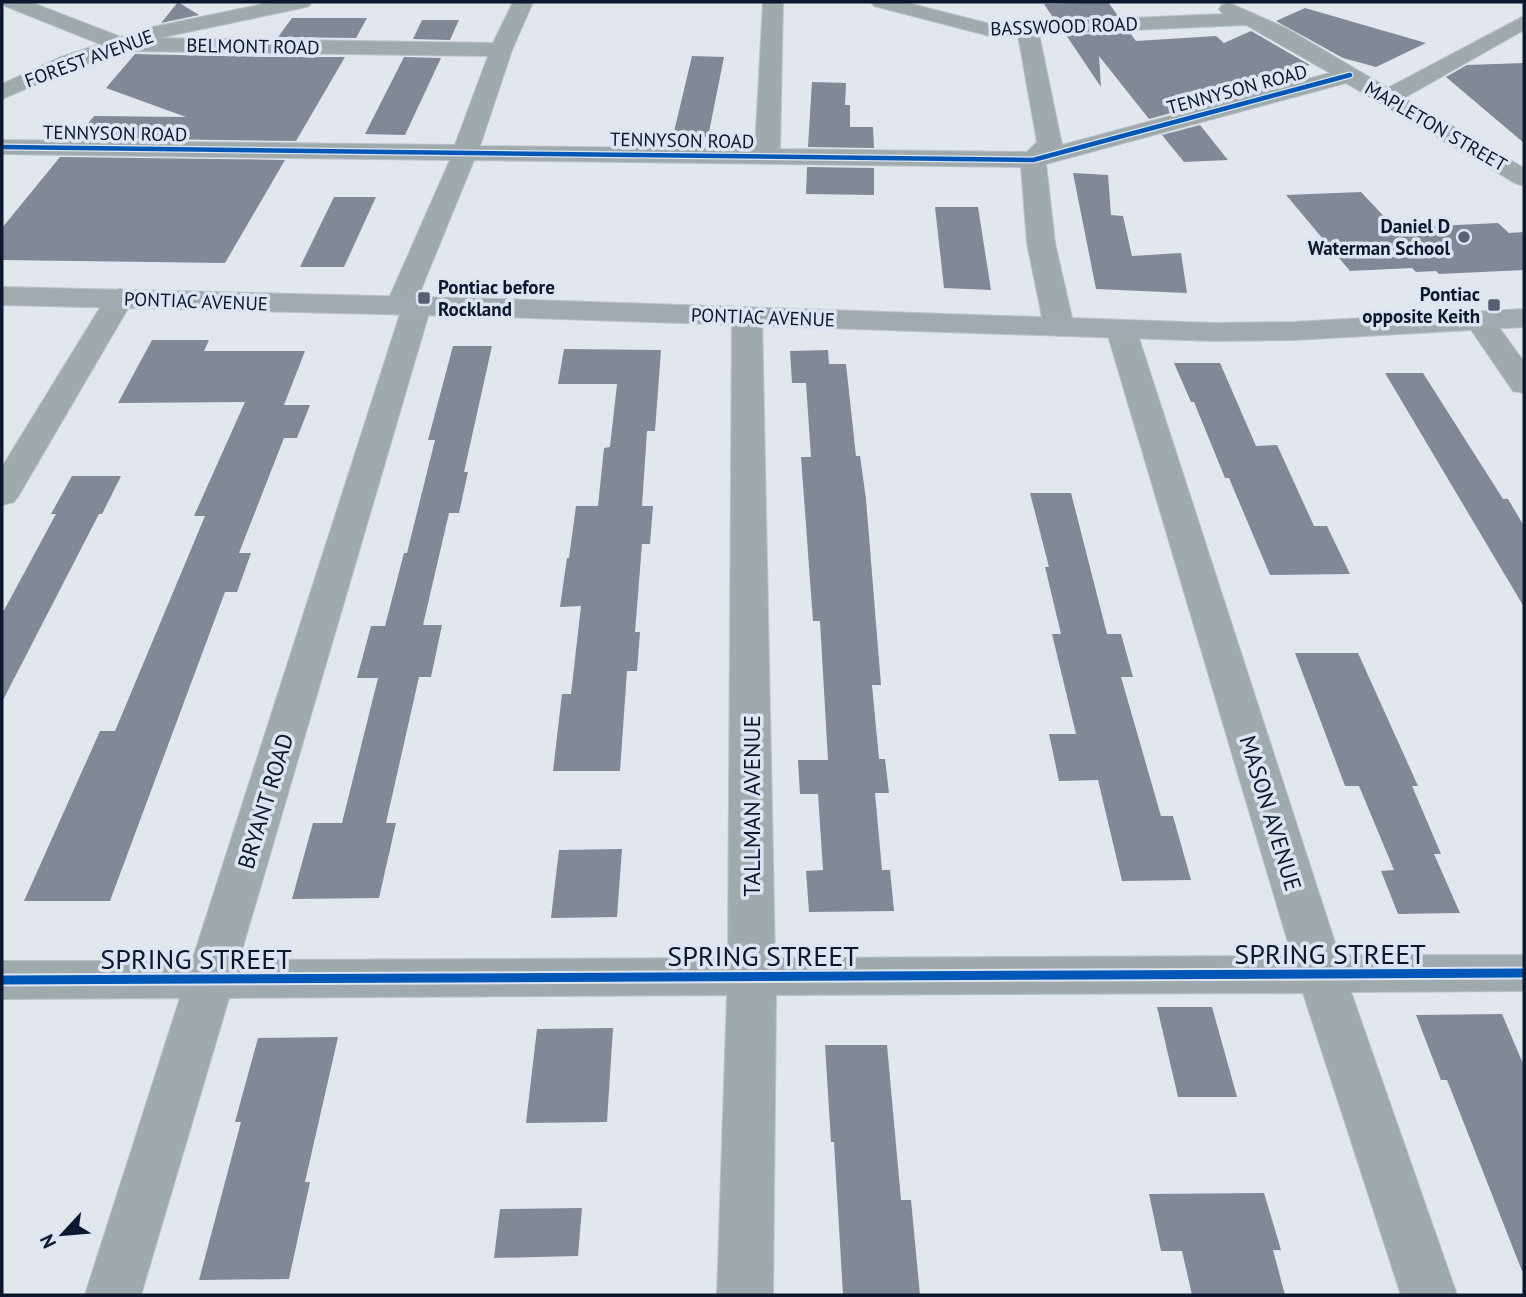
<svg xmlns="http://www.w3.org/2000/svg" width="1526" height="1297" font-family="'PT Sans',sans-serif">
  <rect width="100%" height="100%" fill="#e2e6ed"/>
  <g fill="#818997">
    <polygon points="178,2 199,15 161,23"/>
    <polygon points="1108,2 1118,16 1054,19 1044,4"/>
    <polygon points="1305,8 1426,43 1376,67 1343,58 1276,21"/>
    <polygon points="292,18 367,18 356,38 278,37"/>
    <polygon points="422,20 459,20 450,40 413,39"/>
    <polygon points="1251,31 1310,65 1175,95 1186,109 1149,119 1099,56 1101,87 1066,35 1130,33 1136,41 1216,36 1224,43"/>
    <polygon points="135,54 264,57 345,57 296,141 76,138 94,116 186,117 106,88"/>
    <polygon points="692,56 724,57 708,137 673,136"/>
    <polygon points="404,57 441,58 405,135 365,134"/>
    <polygon points="1524,63 1524,143 1446,77 1467,65"/>
    <polygon points="812,82 846,83 845,105 850,105 850,127 873,127 874,148 808,147"/>
    <polygon points="1200,125 1228,160 1184,162 1162,135"/>
    <polygon points="60,157 285,160 225,263 2,260 2,228"/>
    <polygon points="807,167 874,168 874,195 806,194"/>
    <polygon points="1073,173 1108,175 1111,215 1123,216 1132,256 1181,253 1187,293 1096,289"/>
    <polygon points="1361,192 1395,228 1498,223 1509,233 1524,232 1524,270 1439,274 1436,271 1416,272 1412,268 1350,271 1286,195"/>
    <polygon points="334,197 376,197 344,267 300,267"/>
    <polygon points="935,207 978,207 991,290 944,288"/>
    <polygon points="152,340 209,340 204,351 305,351 284,405 310,405 297,438 284,438 239,553 251,553 237,592 225,592 110,901 24,901 100,731 115,731 205,516 194,516 245,402 118,403"/>
    <polygon points="453,346 492,346 464,472 468,472 459,513 449,513 423,625 442,625 431,677 419,677 386,823 396,823 379,898 292,899 313,823 342,823 378,678 357,678 371,626 385,626 404,553 407,553 435,440 428,440"/>
    <polygon points="564,349 661,350 655,431 647,431 642,506 653,506 650,544 642,544 635,632 640,632 637,671 627,671 620,771 553,771 562,694 571,694 581,606 560,607 567,558 569,558 576,506 598,506 604,448 610,447 617,384 558,384"/>
    <polygon points="828,350 829,364 846,364 856,456 860,456 866,499 881,685 872,685 879,759 885,759 889,793 875,793 882,870 890,870 894,911 809,912 806,871 823,870 818,794 800,794 798,760 828,760 820,621 813,621 801,457 811,457 806,383 792,383 790,351"/>
    <polygon points="1174,363 1220,363 1256,446 1277,445 1314,526 1327,526 1350,574 1270,575 1229,478 1225,478 1194,402 1191,402"/>
    <polygon points="1385,373 1423,373 1503,499 1508,499 1524,526 1524,607"/>
    <polygon points="72,476 121,476 102,514 99,514 2,702 2,614 56,514 51,514"/>
    <polygon points="1030,493 1071,493 1107,634 1121,634 1133,677 1121,677 1161,816 1173,816 1191,880 1122,881 1098,780 1059,781 1049,734 1076,734 1052,634 1061,634 1045,567 1049,567"/>
    <polygon points="1295,653 1358,653 1418,786 1412,786 1441,854 1434,854 1460,913 1398,914 1381,871 1394,870 1359,786 1345,786"/>
    <polygon points="622,849 617,917 551,918 559,850"/>
    <polygon points="1157,1007 1212,1007 1237,1097 1178,1097"/>
    <polygon points="1502,1014 1524,1066 1524,1271 1522,1271 1447,1080 1441,1080 1416,1015"/>
    <polygon points="613,1028 607,1122 526,1123 537,1029"/>
    <polygon points="338,1037 305,1182 310,1182 289,1279 199,1280 241,1122 235,1122 258,1038"/>
    <polygon points="825,1045 887,1045 901,1200 911,1200 920,1295 843,1295 834,1142 831,1142"/>
    <polygon points="1264,1193 1281,1250 1273,1250 1285,1295 1192,1295 1182,1251 1161,1251 1149,1194"/>
    <polygon points="582,1208 578,1256 494,1258 500,1209"/>
  </g>
  <g fill="none" stroke-linecap="round" stroke-linejoin="round">
    <defs>
      <g id="minor">
        <path d="M2,2H30L121,37L153,27L273,2H312L309,6L302,8L159,38L493,43L513,2H533L512,50L480,146L755,149L763,2H783L780,149L1027,152L1037,142L1018,35L990,36L874,6L871,2H904L990,24L1223,14L1219,9L1222,5L1229,3L1286,28L1388,88L1524,16V30L1404,98L1524,168V186L1515,183L1346,83L1046,164L1055,243L1074,327L1069,333L1059,336L1049,333L1044,327L1027,243L1021,167L474,160L418,297L427,300L431,306L239,960L728,958L732,316L737,310L747,307L757,310L762,316L775,958L1292,956L1106,329L1111,323L1121,320L1131,323L1136,329L1339,955H1524V991L1351,992L1457,1295H1401L1303,993L776,995L773,1295H717L727,995L229,998L141,1295H85L180,998L2,999V961H192L400,314L390,311L386,305L450,160L2,154V140L455,145L488,56L123,51L77,67L2,99V84L61,57L100,44L5,6ZM1246,25L1330,73L1062,145L1039,34Z"/>
        <polygon points="120,289 130,292 134,298 19,495 14,502 2,505 2,467 106,298 110,292"/>
        <polygon points="1480,312 1490,315 1524,362 1524,393 1513,391 1465,321 1470,315"/>
      </g>
      <polygon id="major" points="2,287 501,299 1214,323 1294,322 1524,309 1524,327 1294,340 1214,341 501,317 2,305"/>
    </defs>
    <use href="#minor" stroke="#bcc2ca" stroke-width="2"/>
    <use href="#major" stroke="#bcc2ca" stroke-width="2"/>
    <use href="#minor" fill="#9eaaac" fill-rule="evenodd"/>
    <use href="#major" fill="#a1abaf" fill-rule="evenodd"/>
    <defs>
      <polyline id="cycleway-far1" points="2,147 1033,160 1350,75"/>
      <polyline id="cycleway" points="2,980 1524,973"/>
    </defs>
    <use href="#cycleway-far1" stroke="#dde5f2" stroke-width="7"/>
    <use href="#cycleway" stroke="#dde5f2" stroke-width="13"/>
    <use href="#cycleway-far1" stroke="#0057b8" stroke-width="4.5"/>
    <use href="#cycleway" stroke="#0057b8" stroke-width="9"/>
  </g>
  <g fill="#566072" stroke="#dde5f2" stroke-width="2.5">
    <circle cx="1464" cy="237" r="7"/>
    <rect x="417" y="291" width="14" height="14" rx="3.5"/>
    <rect x="1487" y="298" width="14" height="14" rx="3.5"/>
  </g>
  <g text-anchor="middle" dominant-baseline="central" stroke-width="7" stroke-linejoin="round" paint-order="stroke">
    <g font-size="19" fill="#0b182f" stroke="#dde5f2">
      <text transform="translate(1064 26) rotate(-2)">BASSWOOD ROAD</text>
      <text transform="translate(253 46) rotate(1)">BELMONT ROAD</text>
      <text transform="translate(89 58) rotate(-20)">FOREST AVENUE</text>
      <text transform="translate(1237 89) rotate(-15)">TENNYSON ROAD</text>
      <text transform="translate(1436 126) rotate(30)">MAPLETON STREET</text>
      <text transform="translate(115 133) rotate(1)">TENNYSON ROAD</text>
      <text transform="translate(682 140) rotate(1)">TENNYSON ROAD</text>
      <text transform="translate(196 301) rotate(2)">PONTIAC AVENUE</text>
      <text transform="translate(763 317) rotate(2)">PONTIAC AVENUE</text>
    </g>
    <g font-size="19" font-weight="bold" fill="#0b182f" stroke="#dde5f2" text-anchor="end">
      <text x="1450" y="226">Daniel D<tspan x="1450" dy="22">Waterman School</tspan></text>
      <text x="438" y="287" text-anchor="start">Pontiac before<tspan x="438" dy="22">Rockland</tspan></text>
      <text x="1480" y="294">Pontiac<tspan x="1480" dy="22">opposite Keith</tspan></text>
    </g>
    <g font-size="23" fill="#0b182f" stroke="#dde5f2">
      <text transform="translate(265 801) rotate(-73)">BRYANT ROAD</text>
      <text transform="translate(751 806) rotate(-90)">TALLMAN AVENUE</text>
      <text transform="translate(1271 813) rotate(73)">MASON AVENUE</text>
    </g>
    <g font-size="28" fill="#0b182f" stroke="#dde5f2">
      <text x="1330" y="953">SPRING STREET</text>
      <text x="763" y="955">SPRING STREET</text>
      <text x="196" y="958">SPRING STREET</text>
    </g>
  </g>
  <rect width="1526" height="1297" fill="none" stroke="#0b182f" stroke-width="7"/>
  <g transform="translate(63 1234) rotate(244)" stroke="#dde5f2" stroke-width="5" paint-order="stroke">
  <path d="M0-5L12 26L0 18L-12 26Z" fill="#0b182f"/>
  <text y="-10" font-size="19" font-weight="bold" text-anchor="middle" fill="#0b182f">N</text>
  </g>
</svg>
